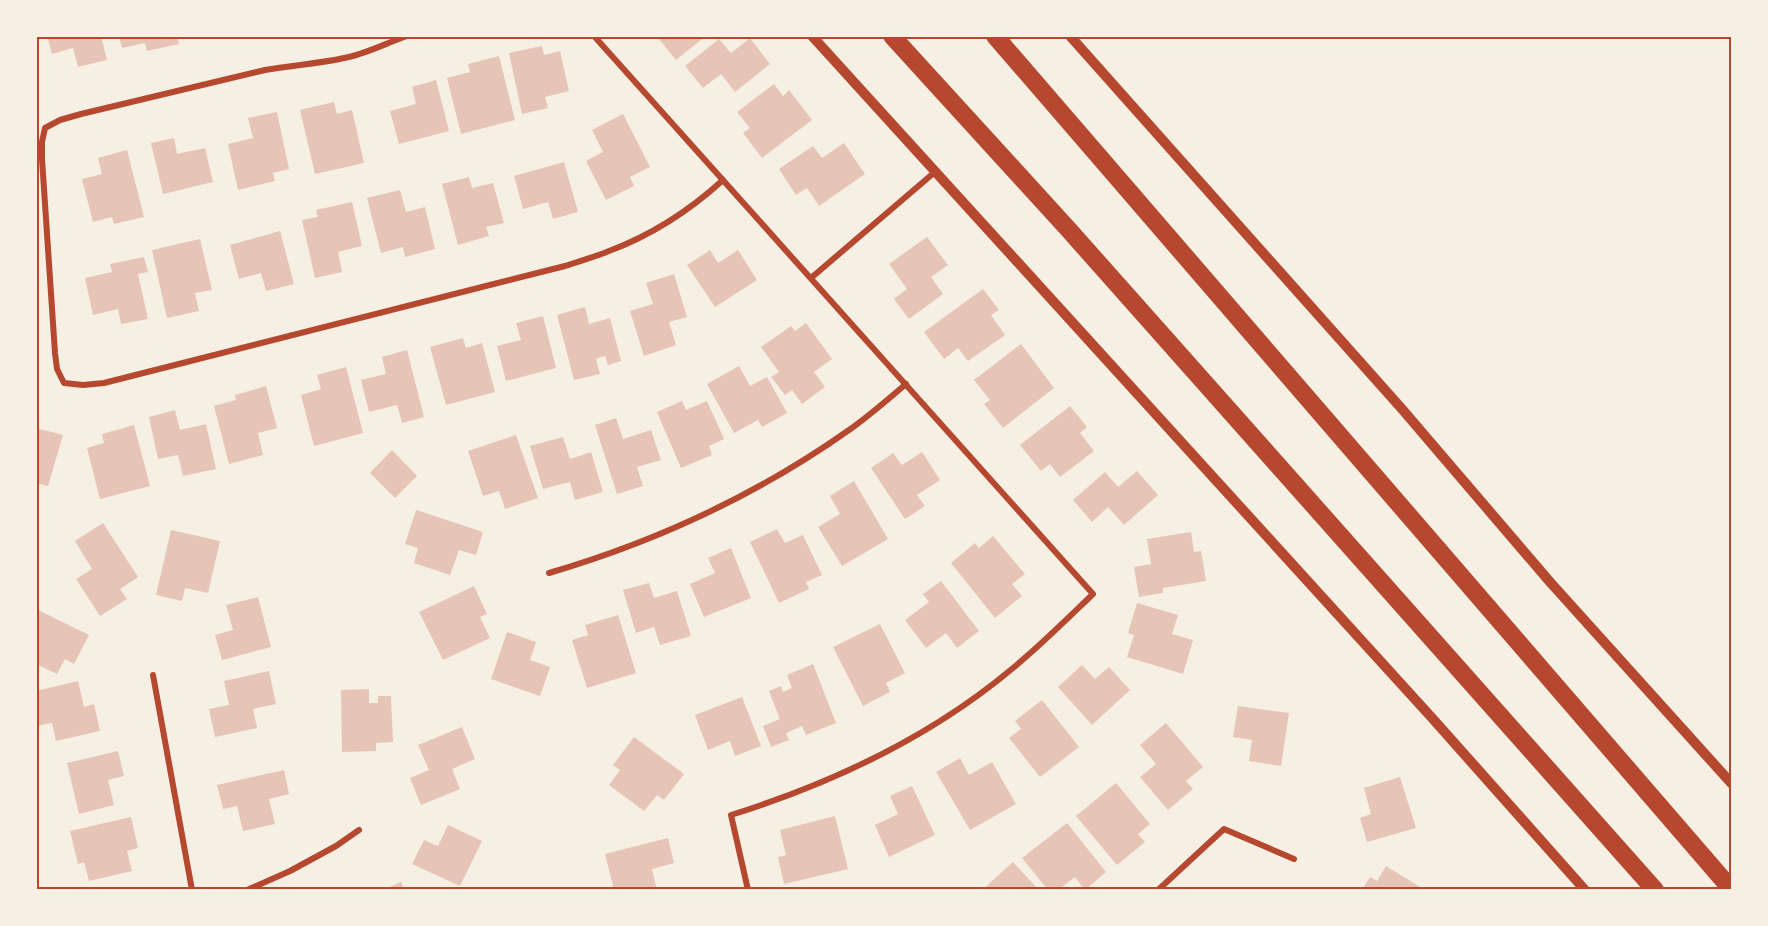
<svg xmlns="http://www.w3.org/2000/svg" width="1768" height="926" font-family="'Asap Condensed',sans-serif">
  <rect width="100%" height="100%" fill="#f6efe4"/>
  <g fill="#e6c5b7">
    <polygon points="47,36 101,36 107,60 78,67 73,48 52,54"/>
    <polygon points="119,36 177,36 179,44 147,51 145,43 122,48"/>
    <polygon points="663,36 706,36 676,60 659,39"/>
    <polygon points="750,38 770,64 735,92 721,74 703,88 685,66 719,39 731,53"/>
    <polygon points="542,46 544,55 560,51 569,91 545,97 548,108 522,114 509,53"/>
    <polygon points="499,56 515,120 461,134 447,78 470,72 468,64"/>
    <polygon points="436,80 449,131 399,144 390,111 416,104 412,87"/>
    <polygon points="774,84 783,96 789,90 812,120 762,158 743,133 750,128 737,112"/>
    <polygon points="334,102 337,114 352,110 364,163 315,174 300,110"/>
    <polygon points="277,112 289,169 273,173 275,181 238,190 228,144 253,138 248,118"/>
    <polygon points="623,114 650,167 630,177 634,186 606,200 586,161 603,152 592,130"/>
    <polygon points="174,138 177,154 205,148 213,182 163,194 151,143"/>
    <polygon points="844,143 865,174 819,206 807,188 796,195 779,169 813,146 822,158"/>
    <polygon points="127,150 144,217 114,224 112,217 93,222 82,179 102,174 98,158"/>
    <polygon points="564,162 578,212 553,219 548,202 523,209 514,176"/>
    <polygon points="469,177 472,188 493,183 504,223 486,227 489,236 458,245 442,184"/>
    <polygon points="400,190 406,212 425,207 435,249 405,257 403,247 381,253 367,198"/>
    <polygon points="352,202 362,246 338,252 342,272 315,278 302,220 318,217 316,210"/>
    <polygon points="280,231 294,284 266,291 261,273 239,279 230,245"/>
    <polygon points="927,237 948,265 931,277 943,294 909,319 894,299 907,289 889,264"/>
    <polygon points="200,239 212,290 195,293 199,311 167,318 152,250"/>
    <polygon points="710,250 718,263 738,250 757,280 715,307 687,265"/>
    <polygon points="144,257 148,272 138,274 148,319 121,324 118,309 93,315 85,278 112,272 110,264"/>
    <polygon points="674,274 687,317 669,322 676,345 644,356 630,311 653,304 646,283"/>
    <polygon points="983,289 999,310 991,315 1005,335 968,361 958,348 944,359 924,332"/>
    <polygon points="585,307 589,324 610,318 621,361 608,365 605,356 596,359 600,374 574,380 557,315"/>
    <polygon points="543,316 556,368 506,381 497,346 521,340 516,323"/>
    <polygon points="806,323 832,359 814,372 825,387 802,404 792,390 785,395 771,377 779,372 761,347 791,326 795,331"/>
    <polygon points="463,338 466,348 482,343 495,392 446,405 430,347"/>
    <polygon points="1021,344 1054,388 1003,428 984,404 990,400 974,380"/>
    <polygon points="407,350 424,417 402,423 397,405 369,412 361,380 386,374 382,357"/>
    <polygon points="739,366 750,386 767,377 787,413 762,427 758,420 734,433 707,384"/>
    <polygon points="346,367 363,433 314,446 301,395 321,389 317,375"/>
    <polygon points="266,386 277,428 258,433 263,455 229,464 214,406 236,400 235,395"/>
    <polygon points="682,401 686,410 707,401 724,439 709,446 712,455 681,468 657,412"/>
    <polygon points="1070,406 1087,427 1080,433 1094,451 1060,477 1050,464 1041,471 1020,445"/>
    <polygon points="175,410 180,430 206,424 216,469 183,476 178,455 158,459 149,417"/>
    <polygon points="616,418 623,439 651,430 661,460 637,467 643,486 617,494 595,425"/>
    <polygon points="134,425 150,486 100,499 87,448 104,443 102,434"/>
    <polygon points="36,428 63,435 48,486 36,483"/>
    <polygon points="516,435 538,498 505,509 499,491 483,496 468,451"/>
    <polygon points="563,437 570,459 591,452 603,492 575,500 570,482 543,489 530,446"/>
    <polygon points="392,450 417,476 395,498 370,473"/>
    <polygon points="922,452 940,480 917,495 925,506 905,519 871,468 893,453 902,465"/>
    <polygon points="1137,471 1158,495 1124,525 1108,507 1092,522 1073,500 1105,472 1118,487"/>
    <polygon points="854,481 888,539 842,566 818,527 840,514 830,496"/>
    <polygon points="416,510 483,532 476,555 459,550 450,575 414,563 418,548 405,544"/>
    <polygon points="103,523 138,577 120,589 127,599 100,616 76,579 92,569 75,541"/>
    <polygon points="777,529 785,543 803,535 822,575 806,582 809,589 779,603 750,542"/>
    <polygon points="171,530 220,541 208,593 185,588 182,601 156,595"/>
    <polygon points="1191,532 1194,552 1201,551 1206,581 1163,588 1163,593 1139,597 1134,567 1151,564 1147,539"/>
    <polygon points="993,536 1025,574 1012,584 1022,596 995,618 951,563 975,543 979,548"/>
    <polygon points="731,548 751,598 704,617 690,584 715,573 708,558"/>
    <polygon points="941,581 979,631 957,648 946,633 926,648 905,620 929,602 923,594"/>
    <polygon points="649,583 654,598 677,591 691,636 660,645 654,627 636,633 623,590"/>
    <polygon points="474,586 487,614 480,617 490,638 443,660 419,612"/>
    <polygon points="258,597 271,647 222,660 215,635 233,630 226,605"/>
    <polygon points="1137,603 1178,615 1172,634 1193,640 1183,674 1127,657 1134,635 1128,633"/>
    <polygon points="36,609 89,635 74,664 65,659 57,674 36,664"/>
    <polygon points="618,615 636,673 587,688 572,640 588,635 585,625"/>
    <polygon points="880,624 905,673 886,683 890,692 863,706 833,647"/>
    <polygon points="507,632 536,642 530,660 550,667 540,696 491,679"/>
    <polygon points="813,664 836,723 806,735 802,726 786,733 789,740 771,747 763,726 780,719 769,691 781,686 783,692 792,688 787,675"/>
    <polygon points="1082,665 1095,679 1109,667 1130,690 1092,725 1058,687"/>
    <polygon points="269,671 276,704 253,709 257,728 215,737 209,709 229,705 224,681"/>
    <polygon points="78,681 84,707 94,704 100,731 56,741 52,723 36,726 36,691"/>
    <polygon points="369,689 369,703 378,703 378,696 391,696 393,742 376,743 376,751 342,752 341,690"/>
    <polygon points="742,697 761,746 735,756 730,741 708,750 695,715"/>
    <polygon points="1042,700 1079,747 1040,777 1009,738 1021,729 1015,721"/>
    <polygon points="1238,706 1289,713 1281,766 1249,761 1252,740 1233,737"/>
    <polygon points="1166,723 1203,767 1186,781 1193,789 1168,810 1140,777 1156,764 1140,745"/>
    <polygon points="462,727 475,759 452,769 460,789 421,805 410,778 429,770 418,745"/>
    <polygon points="634,737 684,774 664,800 657,795 644,811 609,785 620,770 613,765"/>
    <polygon points="118,751 124,776 108,780 114,805 79,814 67,763"/>
    <polygon points="960,758 969,775 992,762 1016,804 970,830 936,772"/>
    <polygon points="284,770 289,794 269,799 275,824 243,831 237,806 223,809 217,785"/>
    <polygon points="1400,777 1416,828 1367,842 1360,818 1371,814 1364,788"/>
    <polygon points="1116,783 1150,824 1138,834 1145,842 1117,865 1076,816"/>
    <polygon points="912,786 935,835 889,857 875,825 898,814 890,796"/>
    <polygon points="835,816 848,869 784,884 778,857 786,855 780,830"/>
    <polygon points="131,817 138,848 127,851 132,871 89,881 84,862 78,864 70,831"/>
    <polygon points="1067,823 1106,872 1085,890 1075,877 1058,890 1048,890 1022,858"/>
    <polygon points="448,825 482,841 460,886 412,864 424,840 438,846"/>
    <polygon points="668,838 674,863 652,869 657,890 614,890 605,854"/>
    <polygon points="1013,862 1039,890 982,890"/>
    <polygon points="1386,866 1425,890 1362,890 1370,877 1377,881"/>
    <polygon points="401,882 404,890 382,890"/>
  </g>
  <g fill="none" stroke-linecap="round" stroke-linejoin="round">
    <g stroke="#b5482f" stroke-width="6">
      <path d="M407,36C386,43 366,54 344,58C318,64 291,65 265,70L81,114L60,120L45,128L42,142V159L55,353L57,369L64,383L83,385L104,383L565,266C579,261 595,257 609,251C652,235 689,211 723,180"/>
      <path d="M594,36L1093,594C1067,619 1041,645 1013,668C931,737 833,783 731,815L748,890"/>
      <polyline points="811,278 936,171"/>
      <path d="M549,573C658,541 757,495 849,430C869,416 887,400 906,384"/>
      <polyline points="153,675 192,890"/>
      <polyline points="247,890 290,871 336,846 359,830"/>
      <polyline points="1158,890 1224,829 1294,859"/>
    </g>
    <g stroke="#b5482f" stroke-width="10">
      <polyline points="812,36 1433,719 1585,890"/>
      <polyline points="1070,36 1402,409 1550,582 1732,784"/>
    </g>
    <g stroke="#b5482f" stroke-width="18">
      <polyline points="892,36 1069,230 1655,890"/>
      <polyline points="995,36 1732,890"/>
    </g>
  </g>
  <rect width="1768" height="926" fill="none" stroke="#f6efe4" stroke-width="75"/>
  <rect x="38" y="38" width="1692" height="850" fill="none" stroke="#b5482f" stroke-width="2"/>
</svg>
